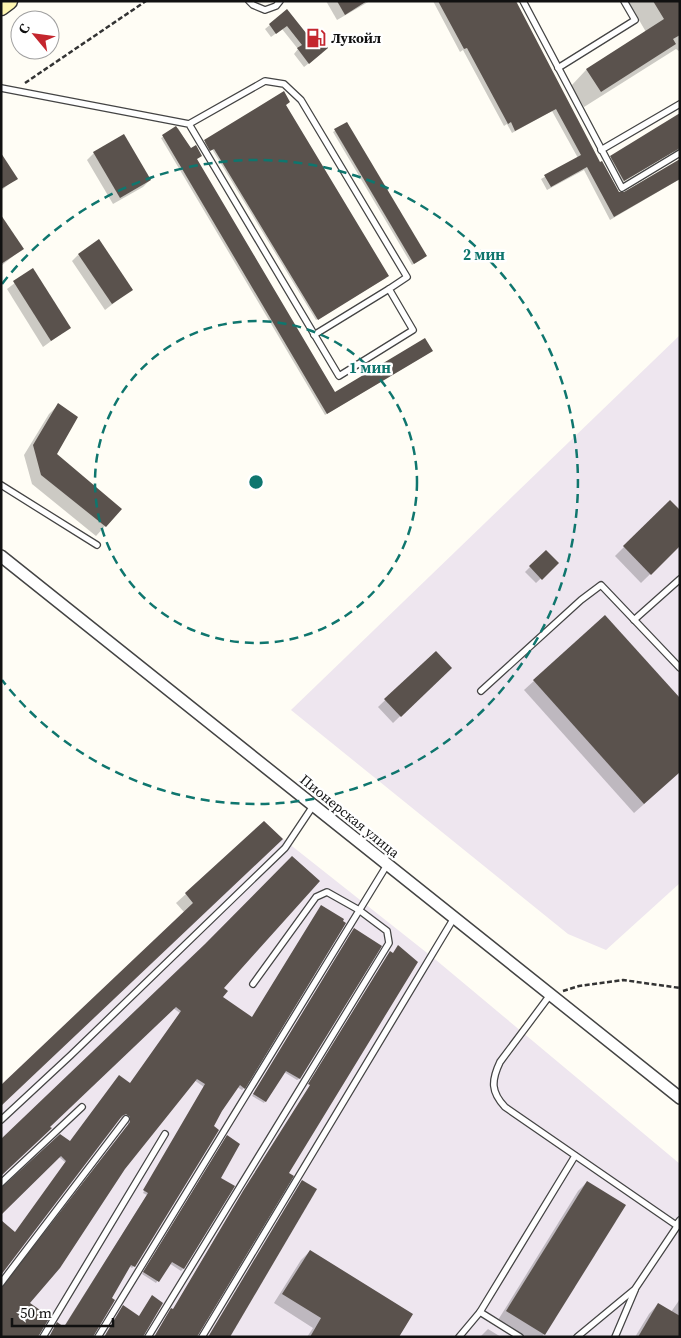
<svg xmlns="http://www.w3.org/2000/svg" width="681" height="1338" font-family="'Source Serif 4',serif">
  <rect width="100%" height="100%" fill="#fffdf5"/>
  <g fill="#eee6ef">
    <polygon points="680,335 680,883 606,950 568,934 291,710"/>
    <polygon points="264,821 283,839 436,960 680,1164 680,1337 1,1337 1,1085 193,903 185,893"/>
  </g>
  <g fill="#0003">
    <polygon points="326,1 370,1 337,20"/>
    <polygon points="433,1 514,1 600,164 618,193 625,193 680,160 680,179 610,220 584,170 547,190 541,179 578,158 552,111 512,133 507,124 504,126 463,50 460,52"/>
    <polygon points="628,1 680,1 680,52 676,49 584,107 571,86 586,70 646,32"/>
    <polygon points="287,11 322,53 304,67 294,54 298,49 282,29 271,37 265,29"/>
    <polygon points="285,105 386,278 316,320 212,149 208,152 203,143"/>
    <polygon points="680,115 680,153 673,152 620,184 608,160"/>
    <polygon points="347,123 424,258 412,265 333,132"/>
    <polygon points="178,128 335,394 429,353 325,415 161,138"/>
    <polygon points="94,153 150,180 143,187 113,204 87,160"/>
    <polygon points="1,162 16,178 1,191"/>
    <polygon points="1,217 22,249 1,266"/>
    <polygon points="78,255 132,289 105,310 72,261"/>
    <polygon points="32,270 69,328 43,347 7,289"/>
    <polygon points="58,405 56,454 105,526 96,536 32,484 24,455 49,414"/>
    <polygon points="670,501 680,545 641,583 615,556"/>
    <polygon points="546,551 557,563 536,583 525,572"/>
    <polygon points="605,616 680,772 634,813 524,690"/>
    <polygon points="435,652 450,668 393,723 378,707"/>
    <polygon points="264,823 272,848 184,912 176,903"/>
    <polygon points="352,931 299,1079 297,1080 284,1072 264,1103 252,1096"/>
    <polygon points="205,945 223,988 221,997 244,1088 242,1090 237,1087 212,1126 134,1266 132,1268 129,1266 110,1298 93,1337 49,1337 56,1326 63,1328 147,1195 143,1193 204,1087 194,1080 128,1125 128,1117 120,1118 15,1234 66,1163 59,1157 1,1214 1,1188 5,1188 70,1142 130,1085 180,1013 173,1008 48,1127 1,1175"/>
    <polygon points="226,1138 219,1179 233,1187 183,1269 181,1271 169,1263 156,1283 142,1274"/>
    <polygon points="587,1182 544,1334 542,1337 524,1337 498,1320 578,1191"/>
    <polygon points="310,1251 398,1337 307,1337 313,1328 274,1303 301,1260"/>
    <polygon points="680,1299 680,1337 635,1337 649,1314 658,1304 671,1312"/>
    <polygon points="488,1329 501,1337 480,1337"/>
  </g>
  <g fill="#5a524d">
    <polygon points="337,1 367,1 345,15"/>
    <polygon points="438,1 516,1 600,162 602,161 619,192 624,192 680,159 680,179 614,217 587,167 551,187 544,175 581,155 556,109 515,131 511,122 508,124 467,48 464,49"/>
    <polygon points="653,1 680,1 680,35 673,39 676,44 601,92 586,69 664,19"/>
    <polygon points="287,9 310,38 316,33 328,48 309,64 297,48 302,45 287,26 276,34 269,24"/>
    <polygon points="284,91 290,102 286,105 389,276 318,320 214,149 210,151 204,140"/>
    <polygon points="680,113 680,148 624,181 610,156"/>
    <polygon points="347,122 427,256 414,264 334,129"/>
    <polygon points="176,126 191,148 196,145 202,156 197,159 335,392 425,338 433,351 327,414 162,135"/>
    <polygon points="124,134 151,180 120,198 93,152"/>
    <polygon points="1,153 18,179 1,189"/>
    <polygon points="1,215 24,249 1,264"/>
    <polygon points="99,239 133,290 112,304 78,254"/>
    <polygon points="33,268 71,328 51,341 13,281"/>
    <polygon points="58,403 78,417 57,454 122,509 106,527 41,475 33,445"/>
    <polygon points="670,500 680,510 680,546 651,575 623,546"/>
    <polygon points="546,550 559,563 542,580 529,566"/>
    <polygon points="605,615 680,698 680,772 644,804 533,680"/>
    <polygon points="436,651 452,668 401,717 384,699"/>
    <polygon points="264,821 283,839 1,1106 1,1085 193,903 185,893"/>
    <polygon points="292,856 320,881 224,988 228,991 223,997 252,1017 321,905 344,919 343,921 346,923 245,1089 240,1085 222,1111 214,1126 219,1130 135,1267 131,1265 112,1298 115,1300 93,1337 49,1337 57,1322 64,1327 148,1193 143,1190 205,1084 197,1079 125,1169 60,1268 30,1303 50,1317 38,1337 1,1337 1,1288 130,1122 130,1117 126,1114 122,1116 1,1275 1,1220 15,1232 66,1161 61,1156 1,1215 1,1188 60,1134 70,1141 119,1075 130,1083 181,1011 176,1007 50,1127 52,1128 1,1176 1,1139 205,944"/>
    <polygon points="354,928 382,946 300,1079 286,1071 266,1102 253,1094"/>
    <polygon points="398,945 418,962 289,1173 294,1176 197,1337 154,1337 171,1308 173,1309 243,1191 310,1085 308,1084 390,951 393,953"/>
    <polygon points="227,1135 240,1144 221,1178 235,1186 184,1269 172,1262 159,1282 143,1272"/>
    <polygon points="302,1180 317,1189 230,1337 208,1337"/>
    <polygon points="587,1181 626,1205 545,1335 506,1311"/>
    <polygon points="310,1250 413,1314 399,1337 310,1337 321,1318 282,1294"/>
    <polygon points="152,1295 163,1303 143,1337 104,1337 123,1305 139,1316"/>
    <polygon points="658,1303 680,1316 680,1337 638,1337"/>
  </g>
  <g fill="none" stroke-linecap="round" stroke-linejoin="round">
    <defs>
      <g id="service">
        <polyline points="249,1 253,5 265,10 276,6 280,1"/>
        <polyline points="523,1 622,188 680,153"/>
        <polyline points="558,68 635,20 624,1"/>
        <polyline points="1,88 189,124 265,81 284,84 301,100 407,277 389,289 413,330 339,376 189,124"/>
        <polyline points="601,150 680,104"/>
        <polyline points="314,335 389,289"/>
        <polyline points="1,485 97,545"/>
        <polyline points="634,620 680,579"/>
        <polyline points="481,691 581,600 601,585 680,668"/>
        <path d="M550,995L500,1062C491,1081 491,1092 505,1107L676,1225L680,1220"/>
        <polyline points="1,1120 71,1055 285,848 313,806"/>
        <polyline points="1,1183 82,1107"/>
        <polyline points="1,1283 126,1119"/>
        <polyline points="43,1337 165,1134"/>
        <polyline points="98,1337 387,865"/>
        <polyline points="148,1337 389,943 387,931 359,910 327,892 316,897 253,984"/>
        <polyline points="202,1337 454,918"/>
        <polyline points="459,1337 480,1312"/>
        <polyline points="520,1337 480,1312 575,1156"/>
        <polyline points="577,1337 635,1289 678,1225"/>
        <polyline points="615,1337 635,1290"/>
      </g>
      <polyline id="minor" points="1,556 680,1098"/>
      <polyline id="secondary" points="1,7 9,1"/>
    </defs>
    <use href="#service" stroke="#444" stroke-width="8"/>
    <use href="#minor" stroke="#444" stroke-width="14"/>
    <use href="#secondary" stroke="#333" stroke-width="19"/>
    <g stroke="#333" stroke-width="2.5" stroke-dasharray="5 2.5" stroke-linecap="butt">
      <polyline points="25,83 146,1"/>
      <polyline points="563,991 579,986 623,980 680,988"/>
    </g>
    <use href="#service" stroke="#fff" stroke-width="5.5"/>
    <use href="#minor" stroke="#fff" stroke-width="11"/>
    <use href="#secondary" stroke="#fff6b0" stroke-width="16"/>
  </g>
  <g fill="none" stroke="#0f766e" stroke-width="2.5" stroke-dasharray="9 6">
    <circle cx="256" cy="482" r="161"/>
    <path d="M2 284A322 322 0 1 1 2 680"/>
  </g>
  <defs>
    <symbol id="fuel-bare" viewBox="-9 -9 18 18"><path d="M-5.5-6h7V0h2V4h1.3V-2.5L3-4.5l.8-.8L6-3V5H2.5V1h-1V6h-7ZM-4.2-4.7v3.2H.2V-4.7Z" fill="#c4262e" stroke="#fff" stroke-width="2.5" paint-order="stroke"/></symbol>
  </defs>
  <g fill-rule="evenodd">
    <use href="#fuel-bare" x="302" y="24" width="28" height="28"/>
  </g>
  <g text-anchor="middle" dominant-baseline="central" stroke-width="5" stroke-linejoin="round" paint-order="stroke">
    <g font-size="14" font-weight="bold" fill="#111" stroke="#fff" text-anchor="start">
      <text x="331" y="38">Лукойл</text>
    </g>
    <g font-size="14" fill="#111" stroke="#fff">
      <text transform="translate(350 816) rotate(39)">Пионерская улица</text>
    </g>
  </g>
  <circle cx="256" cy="482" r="8" fill="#0f766e" stroke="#fff" stroke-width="2.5"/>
  <g font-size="15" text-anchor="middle" font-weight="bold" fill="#0f766e" stroke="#fff" stroke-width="5" stroke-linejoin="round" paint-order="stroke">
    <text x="484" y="260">2 мин</text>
    <text x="370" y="373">1 мин</text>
  </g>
  <rect width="681" height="1338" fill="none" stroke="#111111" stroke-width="5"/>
  <g transform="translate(35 35) rotate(299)"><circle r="24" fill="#ffffff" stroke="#a0a0a0"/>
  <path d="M0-4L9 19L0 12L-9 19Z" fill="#c4262e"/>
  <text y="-8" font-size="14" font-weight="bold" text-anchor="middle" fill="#111111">С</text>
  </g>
  <path d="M12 1318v8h101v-8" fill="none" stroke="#111111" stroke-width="2.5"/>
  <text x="20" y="1318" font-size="15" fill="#111111" stroke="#ffffff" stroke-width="4" paint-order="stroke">50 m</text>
</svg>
